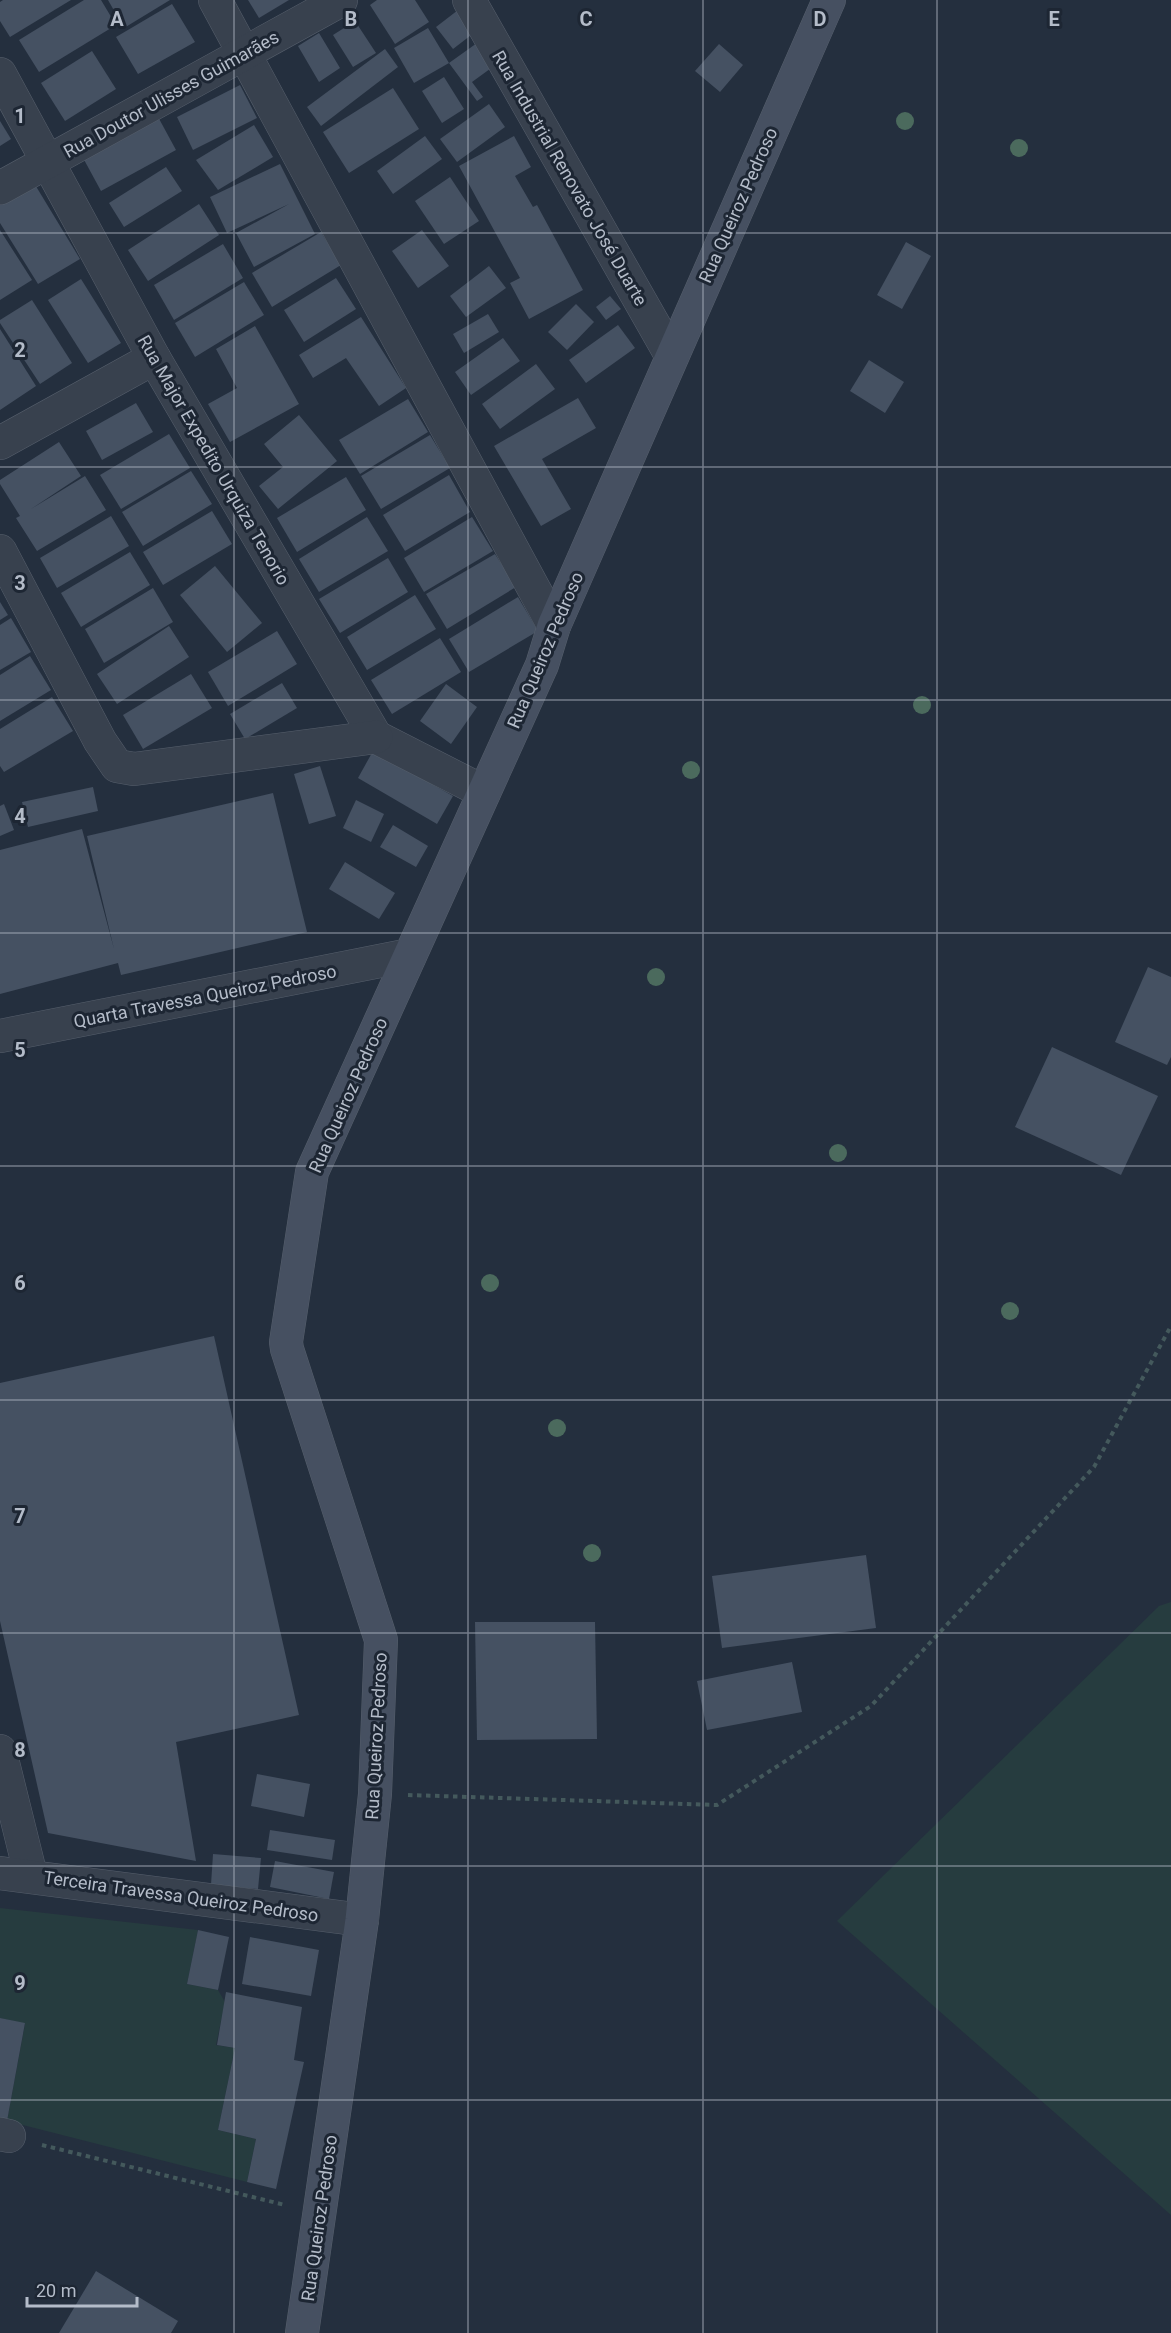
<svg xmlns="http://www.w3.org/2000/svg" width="1171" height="2333" font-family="Roboto,sans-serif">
  <rect width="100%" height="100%" fill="#242f3e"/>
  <g fill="#263c3f">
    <polygon points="1171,1602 1171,2215 837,1921 1159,1606"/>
    <polygon points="0,1908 198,1930 187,1984 218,1990 225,2002 216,2045 235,2048 218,2130 256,2139 247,2182 7,2121 25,2024 0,2018"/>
  </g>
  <g fill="#455162">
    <polygon points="3,0 71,0 10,37 0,21 0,2"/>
    <polygon points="84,0 101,0 116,25 39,72 19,40"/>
    <polygon points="108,0 170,0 124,28"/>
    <polygon points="248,0 289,0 259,18"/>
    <polygon points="377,0 415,0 429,22 395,44 370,5"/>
    <polygon points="172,4 195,42 138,74 116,37"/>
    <polygon points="462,7 479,29 453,49 436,27"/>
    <polygon points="355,21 376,53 353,67 333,35"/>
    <polygon points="428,28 449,63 414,83 394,48"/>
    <polygon points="319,33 340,68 319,82 298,46"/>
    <polygon points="477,43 494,66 472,82 483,97 477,101 449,63"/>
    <polygon points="719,44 743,65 720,92 695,71"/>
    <polygon points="385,49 398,67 321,126 307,107"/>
    <polygon points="92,51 116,89 65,121 41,83"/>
    <polygon points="444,77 464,109 442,123 422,91"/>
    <polygon points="240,85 257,118 193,150 177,117"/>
    <polygon points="393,88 419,129 349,173 323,132"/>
    <polygon points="489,104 505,127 457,162 440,139"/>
    <polygon points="157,115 176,150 101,191 82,156"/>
    <polygon points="0,121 11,139 0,146"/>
    <polygon points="254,125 273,157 218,190 196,160"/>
    <polygon points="425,136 442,159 393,194 377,171"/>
    <polygon points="514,136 531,167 515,176 533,207 537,205 583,290 529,319 510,283 520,278 459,166"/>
    <polygon points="280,164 315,234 254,267 236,233 289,204 227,233 210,197"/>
    <polygon points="166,167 182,191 124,227 109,203"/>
    <polygon points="450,177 479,221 444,244 415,201"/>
    <polygon points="34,183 80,259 38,284 0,223 0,203"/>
    <polygon points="199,204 219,235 148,281 128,250"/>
    <polygon points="0,230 32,280 0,300"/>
    <polygon points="422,230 449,266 418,288 392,251"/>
    <polygon points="321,232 341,265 272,307 252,273"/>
    <polygon points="906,242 931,256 902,309 877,295"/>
    <polygon points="223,244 243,278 174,320 154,285"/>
    <polygon points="489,266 506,288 466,317 450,296"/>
    <polygon points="336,278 356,309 304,342 284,310"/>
    <polygon points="81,279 121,343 88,363 48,300"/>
    <polygon points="244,282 264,315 195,357 175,323"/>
    <polygon points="610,296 621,309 606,320 596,307"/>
    <polygon points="32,300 72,363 40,384 0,323 0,320"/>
    <polygon points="576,304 594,322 567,350 548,332"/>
    <polygon points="488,314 499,332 464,353 453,334"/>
    <polygon points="361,317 406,388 379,406 346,358 313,378 299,355"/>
    <polygon points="618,325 635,348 586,383 569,360"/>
    <polygon points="255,326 299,404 230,442 208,404 237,388 216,349"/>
    <polygon points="0,329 36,386 0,410"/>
    <polygon points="503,338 520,361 471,395 455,372"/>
    <polygon points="869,360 904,382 885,413 850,391"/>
    <polygon points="536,364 555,389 500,429 482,404"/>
    <polygon points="578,398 596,428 542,459 571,509 541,526 494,446"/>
    <polygon points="408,399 428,432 360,474 339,440"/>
    <polygon points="136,403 153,432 102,460 86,431"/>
    <polygon points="299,415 337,461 278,509 259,486 283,467 264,444"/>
    <polygon points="169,434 190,468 121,509 100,475"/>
    <polygon points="430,435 450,468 381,509 361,476"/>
    <polygon points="59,442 81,476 31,509 85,476 106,510 37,551 16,518 20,516 0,484 0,480"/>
    <polygon points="191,471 212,504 143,546 122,512"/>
    <polygon points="449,475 470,512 405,551 383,515"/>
    <polygon points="346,477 366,510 297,552 277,518"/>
    <polygon points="212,511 232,544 163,585 143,552"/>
    <polygon points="111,516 129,546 57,588 40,558"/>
    <polygon points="367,517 388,551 319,592 299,559"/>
    <polygon points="472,517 493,551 424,592 404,558"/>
    <polygon points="130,552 150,585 81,627 61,593"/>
    <polygon points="495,554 516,587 447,629 426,594"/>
    <polygon points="388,558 408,592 340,633 319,599"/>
    <polygon points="215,566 262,623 227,652 180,595"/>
    <polygon points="153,588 173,622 104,663 85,629"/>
    <polygon points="415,595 436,629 367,670 347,637"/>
    <polygon points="518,597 538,631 469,672 449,639"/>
    <polygon points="0,602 8,615 0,620"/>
    <polygon points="11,618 31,652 0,670 0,625"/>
    <polygon points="169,626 189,657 117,704 97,674"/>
    <polygon points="277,631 297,664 228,706 208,672"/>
    <polygon points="440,638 461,672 392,714 371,680"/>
    <polygon points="30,656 51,690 0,721 0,675"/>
    <polygon points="191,674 212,708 143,749 123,715"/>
    <polygon points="282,683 297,708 245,739 230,714"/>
    <polygon points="446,684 477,707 451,744 420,721"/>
    <polygon points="52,697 73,731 4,772 0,766 0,729"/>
    <polygon points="373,751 453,796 437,824 358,778"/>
    <polygon points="320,766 336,816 309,824 294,774"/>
    <polygon points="93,787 98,811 28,827 22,802"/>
    <polygon points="273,793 307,932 121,975 118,963 0,994 0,850 82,829 114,949 87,836"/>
    <polygon points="356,800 384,814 371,842 343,828"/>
    <polygon points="4,804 14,830 0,836 0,806"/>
    <polygon points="393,825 428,846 416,867 380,847"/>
    <polygon points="345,862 395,893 379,919 329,889"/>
    <polygon points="1148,967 1171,977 1171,1057 1167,1065 1115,1042"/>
    <polygon points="1052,1047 1158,1096 1121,1175 1015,1127"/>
    <polygon points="214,1336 299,1715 176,1742 196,1861 48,1833 0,1621 0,1383"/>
    <polygon points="866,1555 876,1628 722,1648 712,1576"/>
    <polygon points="475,1622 595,1622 597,1739 477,1740"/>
    <polygon points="792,1662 802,1712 707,1730 697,1681"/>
    <polygon points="257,1774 310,1784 304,1817 251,1806"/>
    <polygon points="270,1830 335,1840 332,1860 267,1850"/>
    <polygon points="213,1854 261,1858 258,1889 211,1885"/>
    <polygon points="275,1861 334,1872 329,1899 270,1887"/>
    <polygon points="198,1930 229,1937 218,1990 187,1984"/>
    <polygon points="250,1937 319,1950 311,1996 242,1984"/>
    <polygon points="226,1992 302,2007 294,2060 304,2062 276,2189 247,2182 256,2139 218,2130 235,2048 217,2045"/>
    <polygon points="0,2018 25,2023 7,2121 0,2120"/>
    <polygon points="96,2271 178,2321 171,2333 59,2333"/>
  </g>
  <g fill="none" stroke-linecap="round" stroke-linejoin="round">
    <defs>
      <g id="street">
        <polyline points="215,0 554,626"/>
        <polyline points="469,0 671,355"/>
        <polyline points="0,74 154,358 376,737 484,792"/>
        <polyline points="0,188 341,0"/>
        <polyline points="0,443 154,358"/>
        <polyline points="0,551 100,741 117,766 134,769 376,737"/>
        <polyline points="0,1036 410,955"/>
        <polyline points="0,1751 31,1876"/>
        <polyline points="0,1873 362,1920"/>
        <polyline points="0,2134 9,2136"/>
      </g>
      <polyline id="secondary" points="302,2333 362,1920 375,1794 381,1640 287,1349 286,1342 312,1172 542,665 554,626 829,0"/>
    </defs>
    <use href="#street" stroke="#565f6c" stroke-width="34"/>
    <use href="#secondary" stroke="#565f6c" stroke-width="34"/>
    <g stroke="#44595c" stroke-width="4" stroke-dasharray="4.5 4.5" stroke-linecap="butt">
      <polyline points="408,1795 717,1805 871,1706 1094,1467 1171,1326"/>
      <polyline points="42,2145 285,2205"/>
    </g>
    <use href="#street" stroke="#38414e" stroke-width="33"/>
    <use href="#secondary" stroke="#465061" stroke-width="33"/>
  </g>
  <g fill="#4b6a5d">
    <circle cx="905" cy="121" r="9"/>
    <circle cx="1019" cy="148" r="9"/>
    <circle cx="922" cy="705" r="9"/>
    <circle cx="691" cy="770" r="9"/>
    <circle cx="656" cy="977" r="9"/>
    <circle cx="838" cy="1153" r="9"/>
    <circle cx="490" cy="1283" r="9"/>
    <circle cx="1010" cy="1311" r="9"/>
    <circle cx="557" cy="1428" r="9"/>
    <circle cx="592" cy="1553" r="9"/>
  </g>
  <path fill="none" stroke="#b4bcc9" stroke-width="1.5" stroke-opacity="0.55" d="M234,0V2333M468,0V2333M703,0V2333M937,0V2333M0,233H1171M0,467H1171M0,700H1171M0,933H1171M0,1166H1171M0,1400H1171M0,1633H1171M0,1866H1171M0,2100H1171"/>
  <g text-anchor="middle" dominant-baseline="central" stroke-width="6" stroke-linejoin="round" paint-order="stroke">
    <g font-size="18" fill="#b4bcc9" stroke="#1d2633">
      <text transform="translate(171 94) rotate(-29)">Rua Doutor Ulisses Guimarães</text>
      <text transform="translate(570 178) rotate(60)">Rua Industrial Renovato José Duarte</text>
      <text transform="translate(738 205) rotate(-66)">Rua Queiroz Pedroso</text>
      <text transform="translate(214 460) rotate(60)">Rua Major Expedito Urquiza Tenorio</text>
      <text transform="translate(545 650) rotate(-67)">Rua Queiroz Pedroso</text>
      <text transform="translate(205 996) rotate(-11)">Quarta Travessa Queiroz Pedroso</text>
      <text transform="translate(348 1095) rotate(-66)">Rua Queiroz Pedroso</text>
      <text transform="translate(376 1736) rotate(-87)">Rua Queiroz Pedroso</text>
      <text transform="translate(181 1896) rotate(8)">Terceira Travessa Queiroz Pedroso</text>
      <text transform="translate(319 2218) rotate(-82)">Rua Queiroz Pedroso</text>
    </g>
  </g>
  <g font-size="20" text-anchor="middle" font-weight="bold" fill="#b4bcc9" stroke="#1d2633" stroke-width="6" stroke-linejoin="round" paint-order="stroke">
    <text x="117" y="26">A</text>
    <text x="351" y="26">B</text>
    <text x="586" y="26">C</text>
    <text x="820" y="26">D</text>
    <text x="1054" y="26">E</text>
    <text x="20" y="123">1</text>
    <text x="20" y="357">2</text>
    <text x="20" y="590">3</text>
    <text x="20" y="823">4</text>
    <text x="20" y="1057">5</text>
    <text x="20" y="1290">6</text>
    <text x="20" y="1523">7</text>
    <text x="20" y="1757">8</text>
    <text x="20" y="1990">9</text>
  </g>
  <path d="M27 2297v9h110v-9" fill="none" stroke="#b4bcc9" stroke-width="3"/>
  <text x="36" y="2297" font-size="18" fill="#b4bcc9" stroke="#1d2633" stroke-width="4.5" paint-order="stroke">20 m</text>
</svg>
